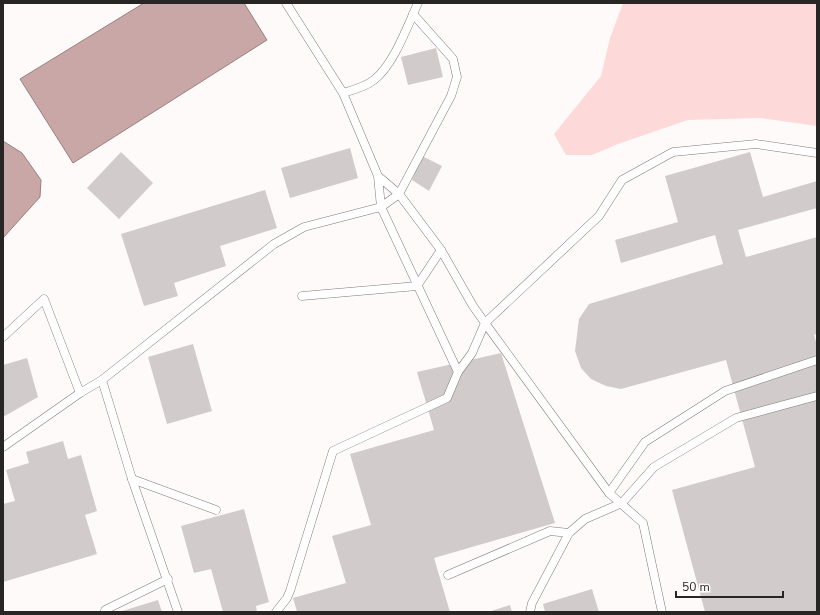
<svg xmlns="http://www.w3.org/2000/svg" width="820" height="615" font-family="'Nunito Sans',sans-serif">
  <rect width="100%" height="100%" fill="#fffafa"/>
  <polygon fill="#fddad9" points="623,3 817,3 817,126 760,118 688,120 618,144 592,155 566,155 554,134 601,76 610,38"/>
  <g fill="#c9a7a6" stroke="#99807f">
    <polygon points="144,3 244,3 267,40 73,163 20,79"/>
    <polygon points="3,141 22,153 41,180 40,197 3,238"/>
  </g>
  <g fill="#d1cbcb">
    <polygon points="436,48 443,77 408,85 401,57"/>
    <polygon points="350,148 358,178 290,198 281,168"/>
    <polygon points="121,152 153,183 119,219 87,188"/>
    <polygon points="750,152 763,197 817,181 817,208 738,230 746,257 817,237 817,334 814,335 817,345 817,612 705,612 672,490 755,467 726,360 621,389 606,386 591,379 581,368 575,351 579,319 589,304 723,264 715,235 621,263 615,240 678,222 665,176"/>
    <polygon points="422,156 442,166 429,191 412,180"/>
    <polygon points="265,190 277,228 220,246 226,266 174,283 178,296 144,306 121,234"/>
    <polygon points="193,344 212,411 167,424 148,357"/>
    <polygon points="501,353 555,523 434,558 450,612 297,612 293,598 346,583 332,536 371,525 350,454 434,430 417,372"/>
    <polygon points="27,358 38,397 3,417 3,365"/>
    <polygon points="63,441 68,459 81,455 97,511 85,515 97,554 3,582 3,504 15,501 6,470 29,463 26,452"/>
    <polygon points="244,509 269,602 256,606 257,612 223,612 211,569 194,573 181,526"/>
    <polygon points="592,589 599,612 545,612 543,604"/>
    <polygon points="158,600 162,612 119,612"/>
    <polygon points="510,605 512,612 488,612"/>
  </g>
  <g fill="none" stroke-linecap="round" stroke-linejoin="round">
    <defs>
      <g id="service">
        <path d="M286,3L343,93C353,90 365,87 374,80C394,64 407,27 418,3"/>
        <polyline points="413,14 453,59 457,77 451,96 399,194 441,250 473,306 485,323 472,353 458,372"/>
        <polyline points="343,93 378,176 381,207 399,194 378,176"/>
        <polyline points="302,296 417,286 441,250"/>
        <polyline points="3,337 44,299 80,393"/>
        <polyline points="3,447 80,393 102,380"/>
        <polyline points="132,479 216,510"/>
        <polyline points="609,493 645,442 725,391 817,360"/>
        <polyline points="448,575 550,531 569,533"/>
        <polyline points="105,612 105,610 168,579"/>
        <polyline points="178,612 132,479 102,380 274,244 304,227 381,207 458,372 447,398 333,451 290,591 287,598 276,612"/>
        <polyline points="530,612 532,603 569,533 585,519 622,503 654,467 736,418 817,396"/>
        <polyline points="662,612 643,523 609,493 485,323 599,216 622,180 673,152 756,144 817,153"/>
      </g>
    </defs>
    <use href="#service" stroke="#807a7a" stroke-width="9"/>
    <use href="#service" stroke="#fff" stroke-width="8"/>
  </g>
  <rect width="820" height="615" fill="none" stroke="#282525" stroke-width="8"/>
  <path d="M676 591v6h107v-6" fill="none" stroke="#282525" stroke-width="2"/>
  <text x="682" y="591" font-size="12" fill="#282525" stroke="#fffafa" stroke-width="3" paint-order="stroke">50 m</text>
</svg>
